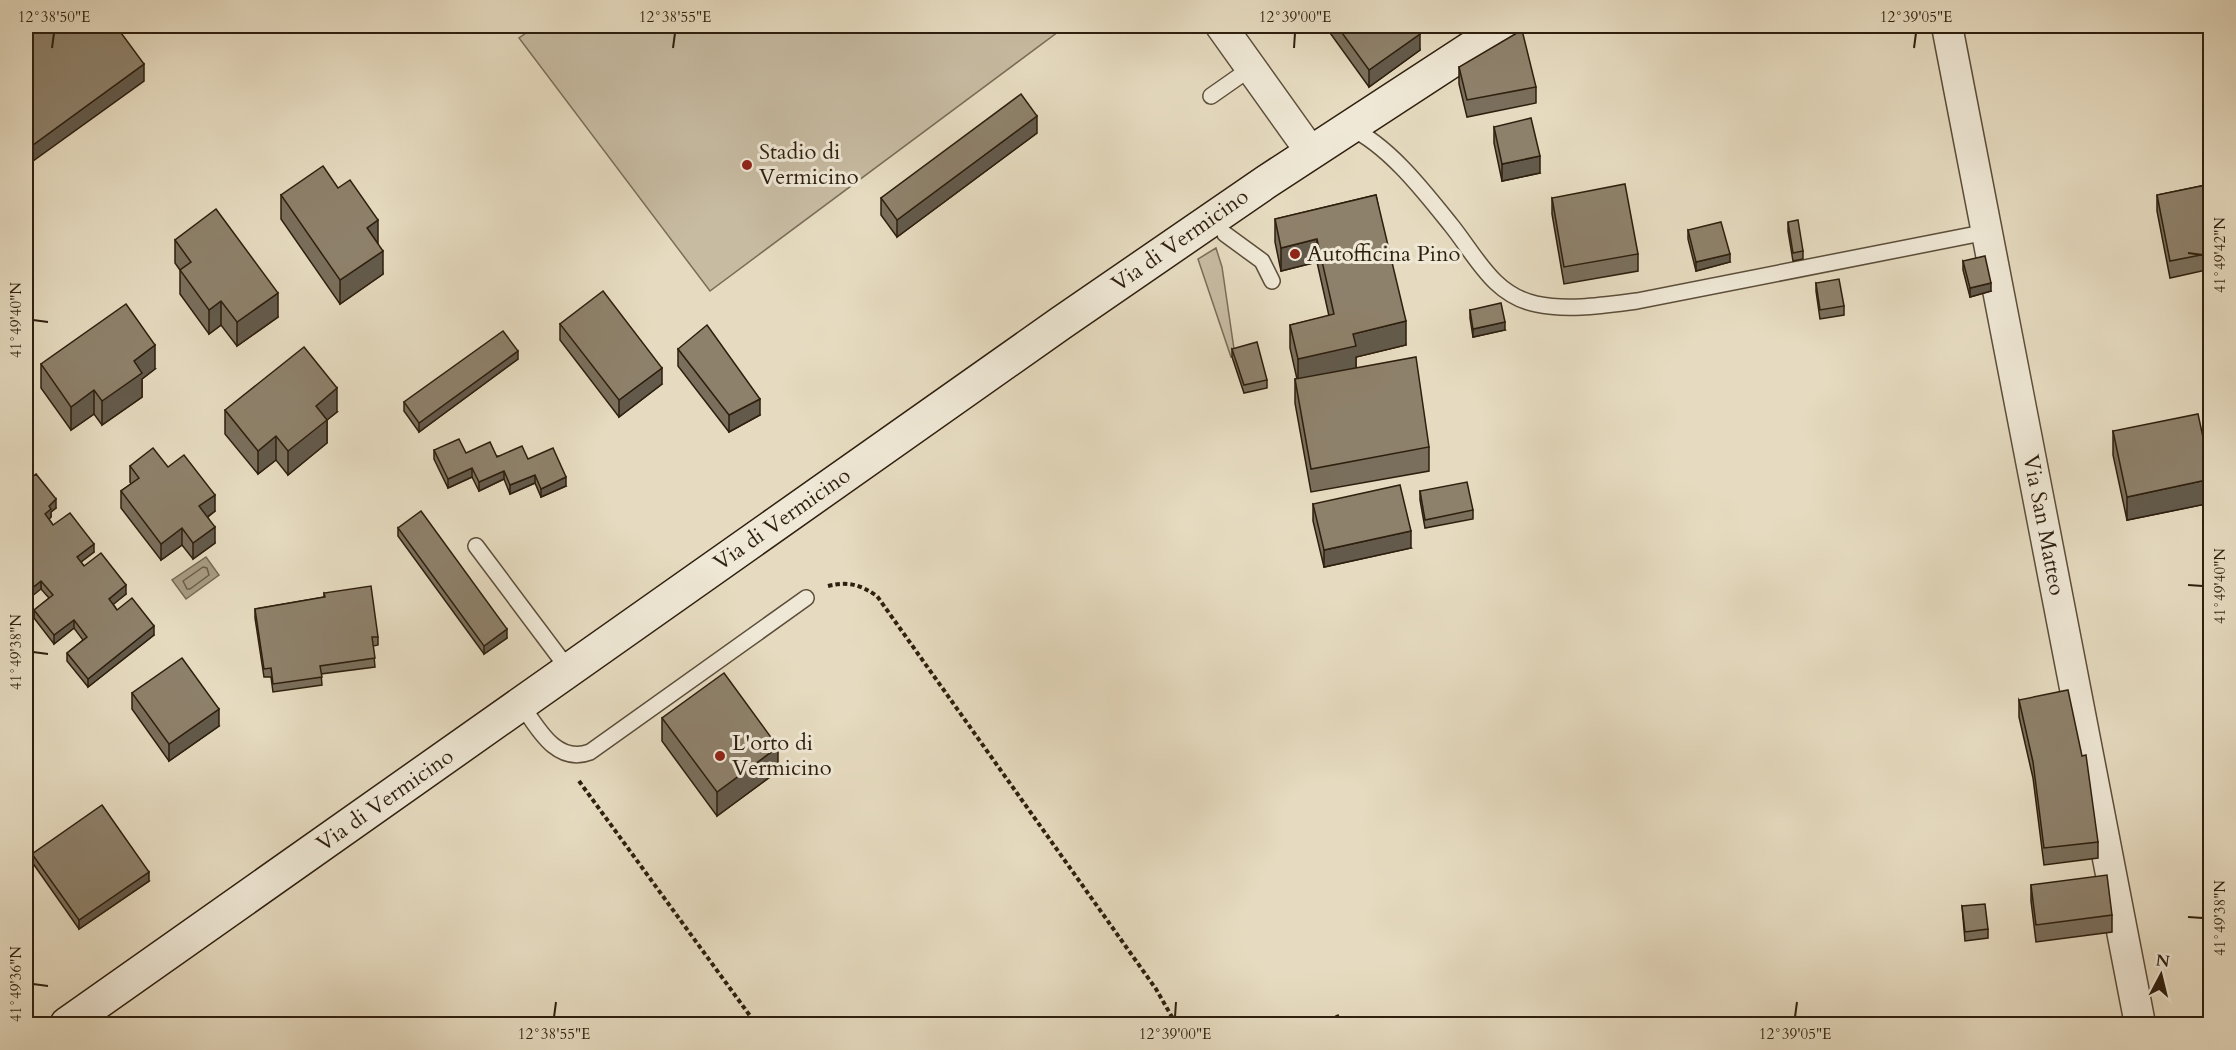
<svg xmlns="http://www.w3.org/2000/svg" width="2236" height="1050" font-family="Cardo,serif">
  <rect width="100%" height="100%" fill="#e6dbc0"/>
  <filter id="stains"><feTurbulence type="fractalNoise" baseFrequency=".00333" numOctaves="4"/><feColorMatrix values="0 0 0 0 .2 0 0 0 0 .09 0 0 0 0 .02 0 0 0 .5 -.17"/></filter>
  <radialGradient id="worn" r=".72"><stop offset=".6" stop-color="#630" stop-opacity="0"/><stop offset="1" stop-color="#630" stop-opacity=".3"/></radialGradient>
  <g fill="#c7bba2" stroke="#7a6d58" stroke-width="1.5">
    <polygon points="536,26 1066,26 710,291 519,38"/>
    <polygon points="1216,248 1222,267 1235,356 1231,357 1198,259"/>
  </g>
  <polygon fill="#a79b83" stroke="#776954" stroke-width="1.5" points="206,557 219,575 186,599 172,580"/>
  <g fill="none" stroke-linecap="round" stroke-linejoin="round">
    <polygon stroke="#6a5d48" stroke-width="1.5" points="203,567 207,568 209,575 190,589 187,589 183,581"/>
    <defs>
      <g id="service">
        <polyline points="1211,96 1251,68"/>
        <path d="M1349,127C1389,146 1423,190 1451,225C1476,256 1493,295 1536,304C1568,311 1605,305 1637,301L1987,232"/>
        <polyline points="1225,234 1262,261 1272,281"/>
        <polyline points="476,546 569,670"/>
        <path d="M521,704C537,727 556,765 590,752L806,598"/>
      </g>
      <g id="minor">
        <polyline points="1221,26 1311,152"/>
        <polyline points="1947,26 2140,1024"/>
      </g>
      <polyline id="secondary" points="67,1024 1061,323 1266,182 1505,26"/>
    </defs>
    <use href="#service" stroke="#5c4e3a" stroke-width="18"/>
    <use href="#minor" stroke="#5c4e3a" stroke-width="33"/>
    <use href="#secondary" stroke="#2e1f0e" stroke-width="36"/>
    <g stroke="#2e1f0e" stroke-width="4" stroke-dasharray="4.5 3" stroke-linecap="butt">
      <path d="M828,586C848,581 861,585 877,596L1156,989L1176,1024"/>
      <polyline points="579,781 756,1024"/>
    </g>
    <use href="#service" stroke="#efe8d6" stroke-width="15"/>
    <use href="#minor" stroke="#efe8d6" stroke-width="30"/>
    <use href="#secondary" stroke="#efe8d6" stroke-width="33"/>
  </g>
  <g fill="#7a6f5c" stroke="#2e1f0e" stroke-width="1.5">
    <polygon points="1325,26 1414,26 1420,50 1369,87"/>
    <polygon points="1459,67 1536,87 1536,103 1467,117 1459,84"/>
    <polygon points="1494,127 1540,173 1502,181 1494,143"/>
    <polygon points="1037,133 897,237 881,215 881,198"/>
    <polygon points="2211,184 2211,269 2170,278 2157,211 2157,195"/>
    <polygon points="281,195 378,244 383,274 340,304 281,219"/>
    <polygon points="1376,195 1406,345 1356,357 1356,368 1429,447 1429,471 1311,492 1295,403 1295,379 1297,379 1290,348 1290,325 1329,316 1317,262 1281,271 1275,242 1275,219"/>
    <polygon points="1552,198 1638,254 1638,271 1564,284 1552,214"/>
    <polygon points="1788,222 1803,251 1803,259 1793,261 1788,231"/>
    <polygon points="1688,230 1730,262 1696,271 1688,239"/>
    <polygon points="175,240 278,317 237,346 221,325 209,334 180,294 180,270 175,263"/>
    <polygon points="1963,261 1991,291 1970,297 1963,270"/>
    <polygon points="1816,283 1844,306 1844,315 1820,319 1816,291"/>
    <polygon points="1470,310 1505,330 1473,337 1470,318"/>
    <polygon points="560,324 662,384 619,417 560,340"/>
    <polygon points="678,349 760,415 729,432 678,366"/>
    <polygon points="1232,349 1267,380 1267,388 1244,393 1232,357"/>
    <polygon points="518,359 419,432 404,411 404,402"/>
    <polygon points="41,364 155,369 142,379 142,397 102,425 94,414 71,430 41,388"/>
    <polygon points="225,410 337,412 327,420 327,443 288,475 276,460 258,474 225,434"/>
    <polygon points="2113,431 2211,474 2211,503 2127,520 2113,455"/>
    <polygon points="434,450 528,459 566,486 541,497 535,483 510,494 504,479 479,491 472,477 448,488 434,459"/>
    <polygon points="130,466 168,467 215,511 208,517 215,543 193,559 182,545 161,560 121,508 121,491 131,484 130,482"/>
    <polygon points="36,474 56,508 51,512 51,517 49,519 53,525 94,552 81,562 84,566 126,594 113,604 117,610 154,635 88,687 67,661 67,653 83,640 74,628 54,644 34,618 34,610 49,598 41,589"/>
    <polygon points="1420,491 1473,510 1473,519 1425,528 1420,500"/>
    <polygon points="1313,504 1411,548 1324,567 1313,521"/>
    <polygon points="398,528 507,638 484,654 398,536"/>
    <polygon points="324,593 378,637 378,645 373,646 375,667 321,674 322,685 273,692 271,677 264,677 255,618 255,609 324,597"/>
    <polygon points="132,693 219,726 169,761 132,709"/>
    <polygon points="2019,700 2098,842 2098,858 2044,865 2033,778 2019,717"/>
    <polygon points="662,718 778,771 717,816 662,741"/>
    <polygon points="32,854 149,881 79,929 32,862"/>
    <polygon points="2031,885 2112,915 2112,932 2036,942 2031,901"/>
    <polygon points="1962,906 1988,929 1988,938 1965,941"/>
  </g>
  <g fill="#635a4b" stroke="#2e1f0e" stroke-width="1.5">
    <polygon points="1420,34 1420,50 1369,87 1369,70"/>
    <polygon points="144,64 144,81 26,166 26,150"/>
    <polygon points="1037,116 1037,133 897,237 897,220"/>
    <polygon points="1540,156 1540,173 1502,181 1502,164"/>
    <polygon points="378,220 378,244 367,228"/>
    <polygon points="1317,239 1317,262 1281,271 1281,248"/>
    <polygon points="383,251 383,274 340,304 340,280"/>
    <polygon points="1730,254 1730,262 1696,271 1696,262"/>
    <polygon points="1991,283 1991,291 1970,297 1970,288"/>
    <polygon points="278,293 278,317 237,346 237,322"/>
    <polygon points="221,301 221,325 209,334 209,310"/>
    <polygon points="1406,321 1406,345 1356,357 1356,370 1298,383 1298,359 1353,334"/>
    <polygon points="1505,322 1505,330 1473,337 1473,329"/>
    <polygon points="155,345 155,369 142,379 142,397 102,425 102,401 134,361"/>
    <polygon points="518,351 518,359 419,432 419,423"/>
    <polygon points="662,368 662,384 619,417 619,400"/>
    <polygon points="337,388 337,412 327,420 327,443 288,475 288,451 316,406"/>
    <polygon points="94,390 94,414 71,430 71,407"/>
    <polygon points="760,399 760,415 729,432 729,415"/>
    <polygon points="276,436 276,460 258,474 258,451"/>
    <polygon points="472,468 472,477 448,488 448,479"/>
    <polygon points="504,471 504,479 479,491 479,482"/>
    <polygon points="535,475 535,483 510,494 510,485"/>
    <polygon points="566,477 566,486 541,497 541,489"/>
    <polygon points="2211,479 2211,503 2127,520 2127,497"/>
    <polygon points="215,495 215,511 199,523 199,506"/>
    <polygon points="56,499 56,508 51,512 51,517 45,523 45,514 49,506"/>
    <polygon points="215,527 215,543 193,559 193,543"/>
    <polygon points="182,528 182,545 161,560 161,544"/>
    <polygon points="1411,531 1411,548 1324,567 1324,550"/>
    <polygon points="94,544 94,552 77,565 77,557"/>
    <polygon points="41,581 41,589 26,601 26,593"/>
    <polygon points="126,585 126,594 109,608 109,599"/>
    <polygon points="74,620 74,628 54,644 54,635"/>
    <polygon points="154,626 154,635 88,687 88,679"/>
    <polygon points="507,629 507,638 484,654 484,646"/>
    <polygon points="219,709 219,726 169,761 169,744"/>
    <polygon points="28,734 28,742 26,744 26,736"/>
    <polygon points="778,747 778,771 717,816 717,792"/>
    <polygon points="149,872 149,881 79,929 79,920"/>
  </g>
  <g fill="#8e816b" stroke="#2e1f0e" stroke-width="1.5">
    <polygon points="26,26 116,26 144,64 26,150"/>
    <polygon points="1337,26 1414,26 1420,34 1369,70"/>
    <polygon points="1522,30 1536,87 1467,100 1459,67"/>
    <polygon points="1021,94 1037,116 897,220 881,198"/>
    <polygon points="1531,118 1540,156 1502,164 1494,127"/>
    <polygon points="323,166 338,188 350,180 378,220 367,228 383,251 340,280 281,195"/>
    <polygon points="1625,184 1638,254 1564,267 1552,198"/>
    <polygon points="2211,184 2211,253 2170,261 2157,195"/>
    <polygon points="1376,195 1406,321 1353,334 1356,346 1298,359 1290,325 1334,314 1317,239 1281,248 1275,219"/>
    <polygon points="216,209 278,293 237,322 221,301 209,310 180,270 191,262 175,240"/>
    <polygon points="1798,220 1803,251 1793,253 1788,222"/>
    <polygon points="1721,222 1730,254 1696,262 1688,230"/>
    <polygon points="1985,256 1991,283 1970,288 1963,261"/>
    <polygon points="1839,279 1844,306 1820,310 1816,283"/>
    <polygon points="603,291 662,368 619,400 560,324"/>
    <polygon points="1501,303 1505,322 1473,329 1470,310"/>
    <polygon points="126,304 155,345 134,361 142,373 102,401 94,390 71,407 41,364"/>
    <polygon points="707,325 760,399 729,415 678,349"/>
    <polygon points="503,331 518,351 419,423 404,402"/>
    <polygon points="1257,342 1267,380 1244,385 1232,349"/>
    <polygon points="304,347 337,388 316,406 327,420 288,451 276,436 258,451 225,410"/>
    <polygon points="1416,357 1429,447 1311,469 1295,379"/>
    <polygon points="2198,414 2211,474 2211,479 2127,497 2113,431"/>
    <polygon points="459,439 466,453 490,442 497,457 522,446 528,459 553,448 566,477 541,489 535,475 510,485 504,471 479,482 472,468 448,479 434,450"/>
    <polygon points="153,448 168,467 184,455 215,495 199,506 215,527 193,543 182,528 161,544 121,491 139,478 130,466"/>
    <polygon points="36,474 56,499 49,506 51,509 45,514 53,525 70,513 94,544 77,557 84,566 101,553 126,585 109,599 117,610 132,598 154,626 88,679 67,653 87,637 74,620 54,635 34,610 53,595 41,581 26,593 26,482"/>
    <polygon points="1467,482 1473,510 1425,520 1420,491"/>
    <polygon points="1400,485 1411,531 1324,550 1313,504"/>
    <polygon points="421,511 507,629 484,646 398,528"/>
    <polygon points="371,586 378,637 372,637 375,658 320,666 322,677 273,684 271,668 264,669 255,609 325,597 324,593"/>
    <polygon points="182,658 219,709 169,744 132,693"/>
    <polygon points="724,673 778,747 717,792 662,718"/>
    <polygon points="2068,690 2082,756 2086,755 2098,842 2044,848 2033,762 2019,700"/>
    <polygon points="102,805 149,872 79,920 32,854"/>
    <polygon points="2107,875 2112,915 2036,925 2031,885"/>
    <polygon points="1985,904 1988,929 1965,932 1962,906"/>
    <polygon points="1338,1015 1343,1024 1320,1024"/>
  </g>
  <path fill="none" stroke="#2e1f0e" stroke-width="2" d="M52,48L54,33M673,48L675,33M1294,48L1295,33M1914,48L1916,33M2188,253L2203,255M33,320L48,322M2188,585L2203,586M33,652L48,654M2188,917L2203,918M33,984L48,986M554,1017L556,1002M1175,1017L1176,1002M1795,1017L1797,1002"/>
  <g fill="#8f2418" stroke="#efe8d6" stroke-width="2">
    <circle cx="747" cy="165" r="6"/>
    <circle cx="1295" cy="254" r="6"/>
    <circle cx="720" cy="756" r="6"/>
  </g>
  <g text-anchor="middle" dominant-baseline="central" stroke-width="6" stroke-linejoin="round" paint-order="stroke">
    <g font-size="22" fill="#2e1f0e" stroke="#efe8d6" text-anchor="start">
      <text x="759" y="152">Stadio di<tspan x="759" dy="25">Vermicino</tspan></text>
      <text x="1307" y="254">Autofficina Pino</text>
      <text x="732" y="743">L'orto di<tspan x="732" dy="25">Vermicino</tspan></text>
    </g>
    <g font-size="22" fill="#2e1f0e" stroke="#efe8d6">
      <text transform="translate(1180 240) rotate(-35)">Via di Vermicino</text>
      <text transform="translate(782 519) rotate(-35)">Via di Vermicino</text>
      <text transform="translate(2044 525) rotate(79)">Via San Matteo</text>
      <text transform="translate(385 800) rotate(-35)">Via di Vermicino</text>
    </g>
  </g>
  <rect width="2236" height="1050" fill="none" stroke="#e6dbc0" stroke-width="66"/>
  <g transform="translate(2161 975) rotate(7)" stroke="#efe8d6" stroke-width="4.5" paint-order="stroke">
  <path d="M0-4.5L10 22L0 15L-10 22Z" fill="#2e1f0e"/>
  <text y="-9" font-size="16" font-weight="bold" text-anchor="middle" fill="#2e1f0e">N</text>
  </g>
  <rect x="33" y="33" width="2170" height="984" fill="none" stroke="#2e1f0e" stroke-width="2"/>
  <g font-size="15" text-anchor="middle" fill="#2e1f0e">
    <text x="54" y="22">12°38'50"E</text>
    <text x="675" y="22">12°38'55"E</text>
    <text x="1295" y="22">12°39'00"E</text>
    <text x="1916" y="22">12°39'05"E</text>
    <text transform="translate(2220 255) rotate(-90)" y="5">41°49'42"N</text>
    <text transform="translate(16 320) rotate(-90)" y="5">41°49'40"N</text>
    <text transform="translate(2220 586) rotate(-90)" y="5">41°49'40"N</text>
    <text transform="translate(16 652) rotate(-90)" y="5">41°49'38"N</text>
    <text transform="translate(2220 918) rotate(-90)" y="5">41°49'38"N</text>
    <text transform="translate(16 984) rotate(-90)" y="5">41°49'36"N</text>
    <text x="554" y="1039">12°38'55"E</text>
    <text x="1175" y="1039">12°39'00"E</text>
    <text x="1795" y="1039">12°39'05"E</text>
  </g>
  <rect width="100%" height="100%" filter="url(#stains)"/>
  <rect width="100%" height="100%" fill="url(#worn)"/>
</svg>
